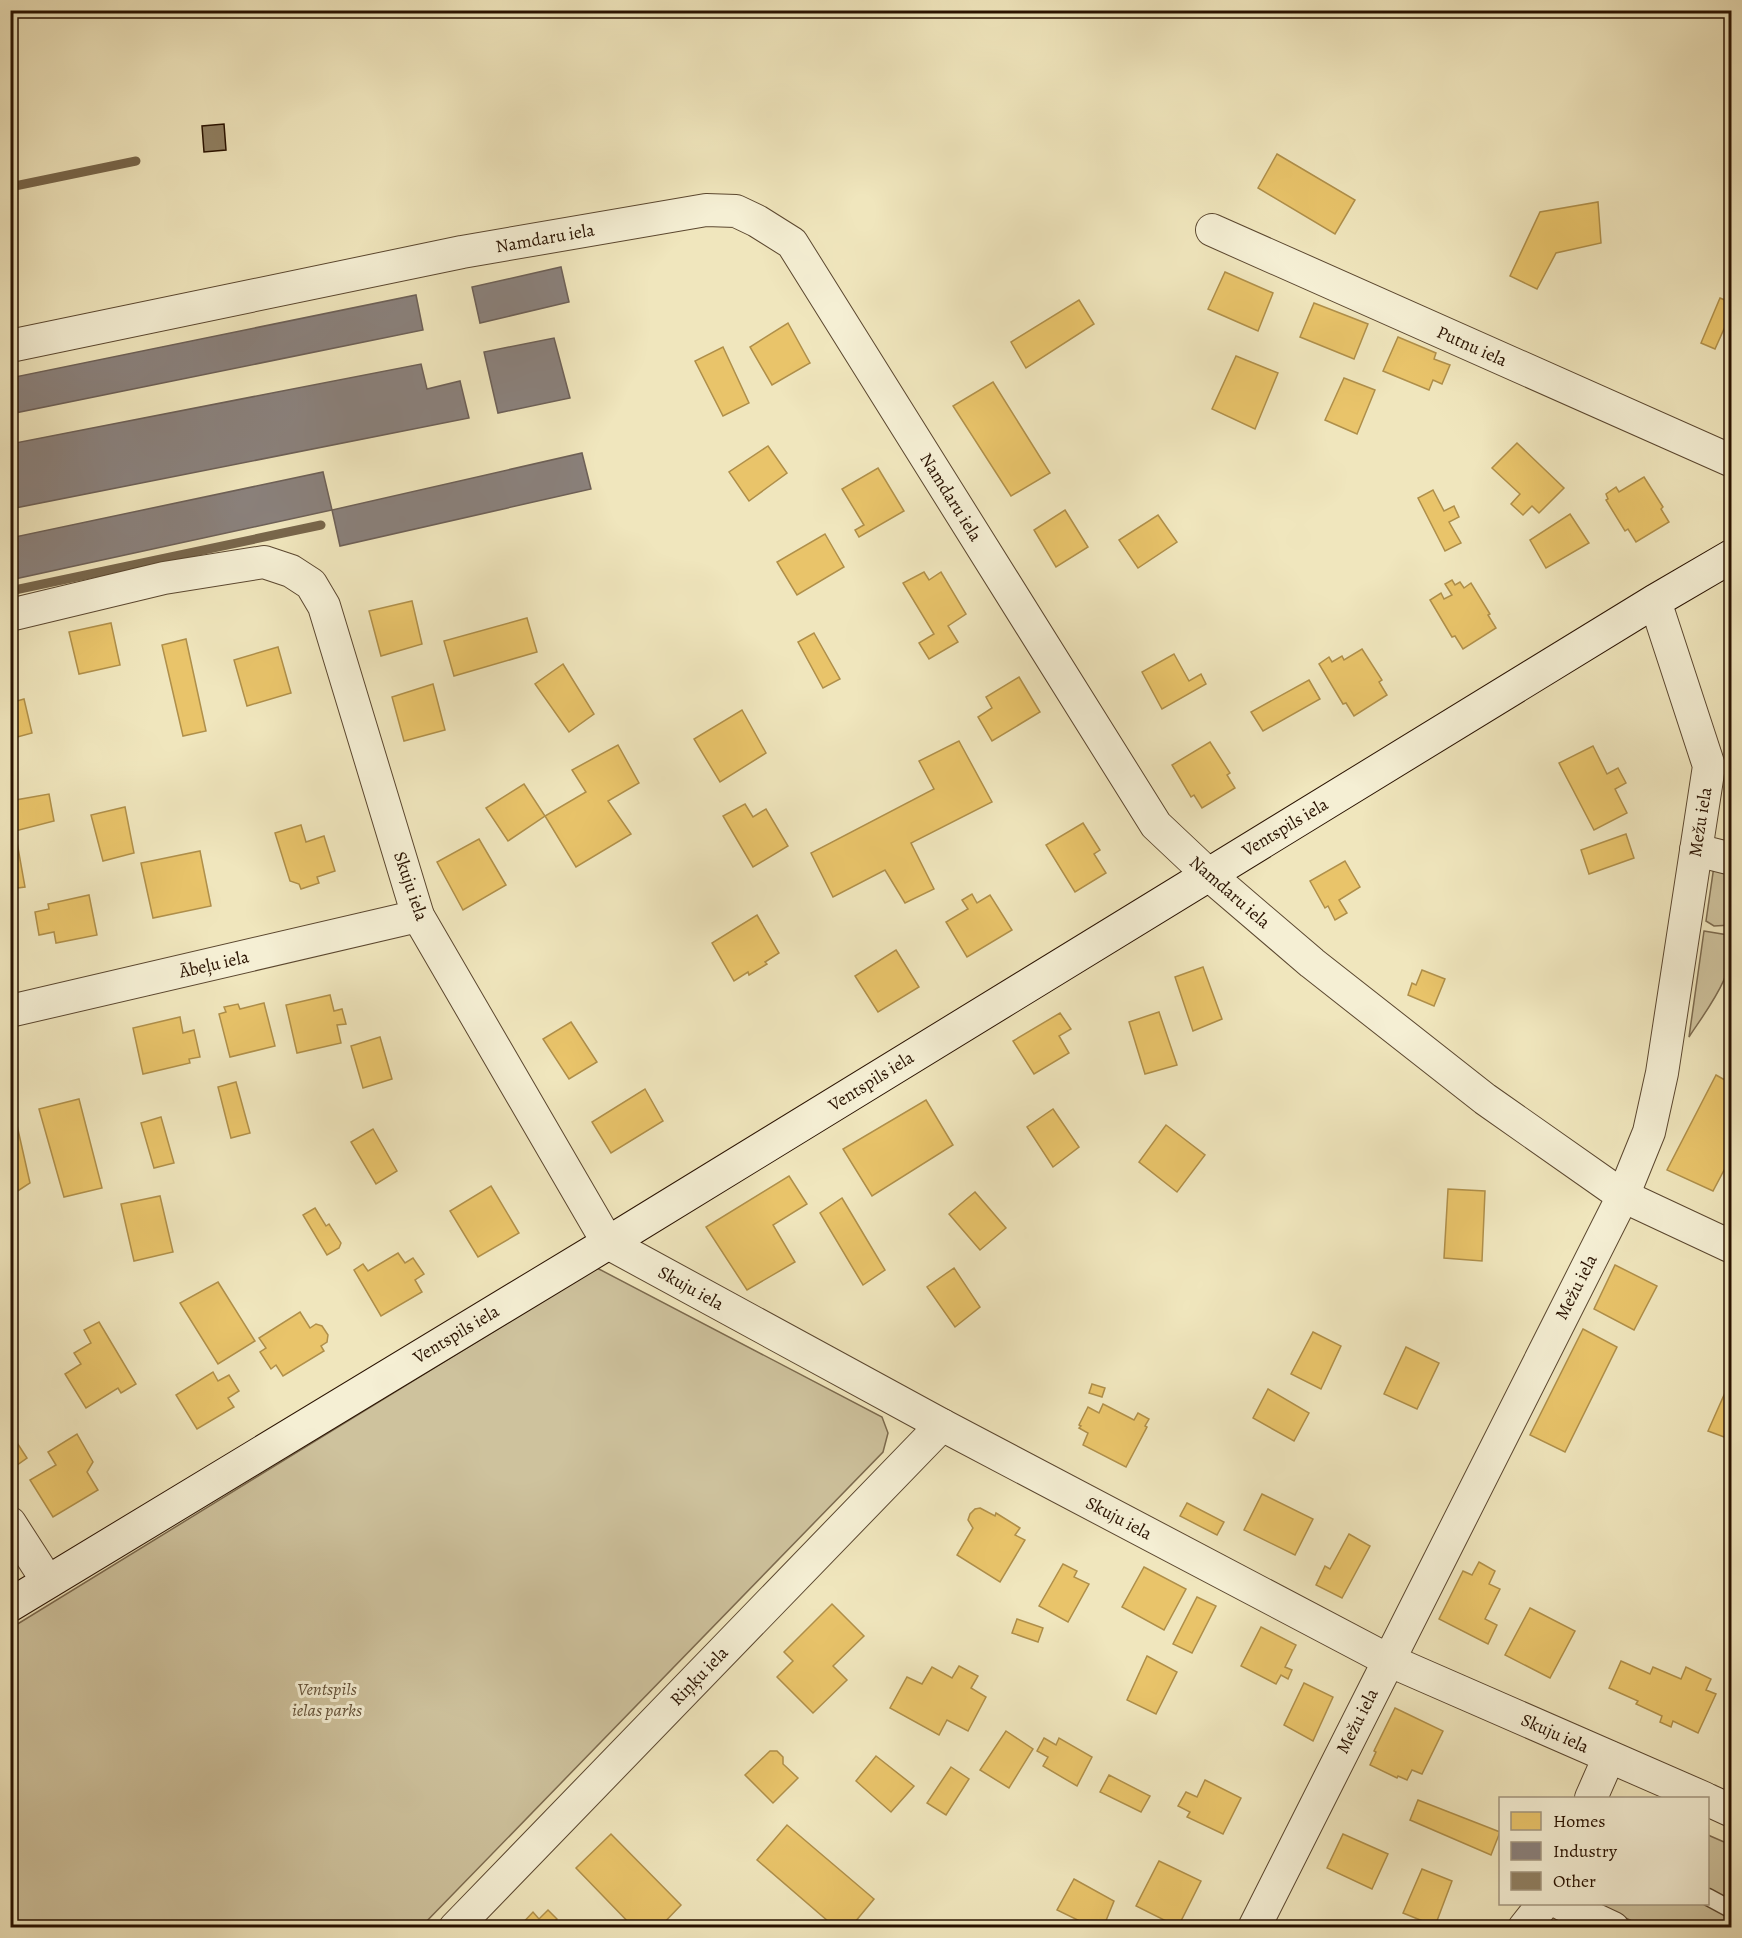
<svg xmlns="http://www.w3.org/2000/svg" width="1742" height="1938" font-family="Alegreya,serif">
  <rect width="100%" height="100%" fill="#f0e6bd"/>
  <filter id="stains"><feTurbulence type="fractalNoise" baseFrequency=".00333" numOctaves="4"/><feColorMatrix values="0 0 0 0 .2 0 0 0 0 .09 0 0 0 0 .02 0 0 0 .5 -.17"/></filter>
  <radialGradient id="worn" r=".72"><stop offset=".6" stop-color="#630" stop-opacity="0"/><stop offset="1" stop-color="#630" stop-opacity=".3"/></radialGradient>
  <g fill="#cec29d" stroke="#7c6a4e" stroke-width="1.5">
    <polygon points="1714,866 1731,870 1731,925 1714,926 1706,921"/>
    <path d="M1704,931L1728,935C1742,967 1705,1012 1689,1037Z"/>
    <polygon points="597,1268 882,1417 888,1433 883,1452 421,1927 11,1928 11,1628"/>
    <polygon points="1708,1835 1731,1845 1731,1927 1644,1927 1597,1904 1708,1904"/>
  </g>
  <g fill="#e9c46a" stroke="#af8f4a" stroke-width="1.5">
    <polygon points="1277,154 1355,200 1335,234 1258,188"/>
    <polygon points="1598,202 1601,243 1556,253 1537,289 1510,276 1540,212"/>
    <polygon points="1225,272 1273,293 1258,331 1208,309"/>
    <polygon points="1720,298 1732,303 1732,311 1715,349 1701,343"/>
    <polygon points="1079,300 1094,324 1026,368 1011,342"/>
    <polygon points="1314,303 1368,324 1354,359 1300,337"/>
    <polygon points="788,323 810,363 772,385 750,347"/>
    <polygon points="1398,337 1436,353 1434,359 1450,365 1442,384 1433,380 1429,390 1383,371"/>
    <polygon points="723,347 749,403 723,416 695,361"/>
    <polygon points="1236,356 1278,373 1255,429 1212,409"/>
    <polygon points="1344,378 1375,390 1357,434 1325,420"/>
    <polygon points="993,382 1050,473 1011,496 953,406"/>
    <polygon points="1517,443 1564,488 1539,513 1532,506 1523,515 1511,504 1520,494 1492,468"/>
    <polygon points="768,446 787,473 749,501 729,472"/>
    <polygon points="878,468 904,511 859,537 855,530 864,525 842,489"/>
    <polygon points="1644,477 1663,507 1661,509 1669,522 1636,542 1628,529 1625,531 1606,500 1608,499 1606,494 1616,487 1619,492"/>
    <polygon points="1433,490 1444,511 1454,506 1459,517 1449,522 1461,543 1445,551 1418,498"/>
    <polygon points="1065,510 1088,547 1056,567 1034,530"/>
    <polygon points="1570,514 1589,543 1546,568 1530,540"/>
    <polygon points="1158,515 1177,542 1138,568 1119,540"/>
    <polygon points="825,534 844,567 797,595 777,562"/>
    <polygon points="924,572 929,580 941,572 966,614 948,626 958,642 929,659 919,643 934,634 903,583"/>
    <polygon points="1452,580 1455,585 1460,582 1464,588 1471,583 1490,614 1488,615 1496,628 1463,649 1455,636 1452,637 1430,600 1441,593 1444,599 1452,595 1445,584"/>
    <polygon points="412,601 422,644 381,656 369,611"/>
    <polygon points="527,618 537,652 454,676 444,641"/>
    <polygon points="111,623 120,665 79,674 69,632"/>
    <polygon points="814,633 840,679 823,688 798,642"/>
    <polygon points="186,639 206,731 183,736 162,645"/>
    <polygon points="278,647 291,693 247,706 234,660"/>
    <polygon points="1362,649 1382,680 1379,682 1387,695 1354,716 1346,703 1343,704 1319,664 1329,657 1332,662 1342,656 1344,660"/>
    <polygon points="1174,654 1189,681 1201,674 1206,684 1162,709 1142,672"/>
    <polygon points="563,664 594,714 569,732 535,684"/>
    <polygon points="1019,677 1040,712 992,741 978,717 992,708 986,697"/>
    <polygon points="1309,680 1320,699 1263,731 1251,712"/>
    <polygon points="433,684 445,730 404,741 392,697"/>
    <polygon points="24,699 32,733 10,739 10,703"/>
    <polygon points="742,710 766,753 720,782 694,739"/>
    <polygon points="959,741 992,802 911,843 934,889 905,903 885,870 833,897 811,853 934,789 919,761"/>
    <polygon points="1210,742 1230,773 1227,775 1235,788 1202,808 1194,795 1191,797 1172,765"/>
    <polygon points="618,745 639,783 608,801 631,834 576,867 545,816 586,792 572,770"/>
    <polygon points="1593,746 1607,774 1618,768 1626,783 1615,789 1627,813 1594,830 1559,763"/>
    <polygon points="524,784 545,816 508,841 486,808"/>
    <polygon points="49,794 54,821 15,831 25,887 10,889 10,801"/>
    <polygon points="745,804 753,817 766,809 788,846 753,867 723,816"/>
    <polygon points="125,807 134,853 103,861 91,815"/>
    <polygon points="1083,823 1100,850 1094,854 1106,873 1075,892 1046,845"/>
    <polygon points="301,825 306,842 324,836 335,871 317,877 319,883 301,889 299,884 290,881 275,833"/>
    <polygon points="1626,834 1634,858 1589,874 1581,850"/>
    <polygon points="479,839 506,885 463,910 437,862"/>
    <polygon points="200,851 211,906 153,918 141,863"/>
    <polygon points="1345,861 1360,887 1339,900 1347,913 1335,920 1328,906 1325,908 1310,881"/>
    <polygon points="972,894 977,903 990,895 1012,930 967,957 946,922 968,909 962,900"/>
    <polygon points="89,895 97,935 56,943 54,932 39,935 35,912 49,909 48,904"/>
    <polygon points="757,915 779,953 765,962 767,964 749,975 748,972 734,981 712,943"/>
    <polygon points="896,950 919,987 878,1012 855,976"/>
    <polygon points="1203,967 1222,1019 1193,1031 1175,977"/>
    <polygon points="1422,970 1445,979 1434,1006 1408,995 1412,983 1416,985"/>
    <polygon points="330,995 334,1011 342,1009 346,1024 337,1025 341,1043 297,1053 286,1005"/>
    <polygon points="264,1003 275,1046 230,1057 219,1014 226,1012 224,1007 238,1004 240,1009"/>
    <polygon points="1159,1012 1177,1065 1145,1074 1129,1022"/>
    <polygon points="1060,1013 1071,1029 1059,1036 1069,1053 1034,1074 1013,1041"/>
    <polygon points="180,1017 183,1033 194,1030 200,1057 189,1059 190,1063 143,1074 133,1028"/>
    <polygon points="571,1022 597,1062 569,1079 543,1039"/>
    <polygon points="380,1037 392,1079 363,1088 351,1046"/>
    <polygon points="1716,1075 1732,1084 1732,1155 1713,1191 1667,1170"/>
    <polygon points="236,1082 250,1133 231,1138 218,1087"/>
    <polygon points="645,1089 663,1121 611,1153 592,1122"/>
    <polygon points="79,1099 102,1188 64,1197 39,1109"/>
    <polygon points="926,1100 953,1145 872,1196 843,1149"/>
    <polygon points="1053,1109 1079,1147 1053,1167 1027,1127"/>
    <polygon points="14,1112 30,1183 10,1196 10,1113"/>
    <polygon points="161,1117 174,1163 154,1168 141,1123"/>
    <polygon points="1166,1125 1205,1155 1177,1192 1139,1162"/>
    <polygon points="373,1129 397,1171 376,1184 351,1142"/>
    <polygon points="789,1176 807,1204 773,1225 795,1262 747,1290 706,1227"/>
    <polygon points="491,1186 519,1233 478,1257 450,1211"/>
    <polygon points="1448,1189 1485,1191 1482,1261 1444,1258"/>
    <polygon points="975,1192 1006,1228 980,1250 949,1214"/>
    <polygon points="160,1196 173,1252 134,1261 121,1204"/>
    <polygon points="842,1198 885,1270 863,1285 820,1213"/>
    <polygon points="315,1208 326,1226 329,1224 341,1243 339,1248 327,1255 303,1215"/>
    <polygon points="398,1253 405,1263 413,1258 424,1274 415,1280 422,1292 381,1316 354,1270 363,1264 368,1271"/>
    <polygon points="1615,1265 1657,1286 1634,1330 1594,1309"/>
    <polygon points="954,1268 980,1307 955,1327 927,1287"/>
    <polygon points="218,1282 255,1341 218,1364 180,1303"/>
    <polygon points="300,1312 310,1328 316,1324 322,1326 328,1335 327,1342 321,1346 324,1351 283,1376 276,1365 271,1369 260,1352 266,1348 259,1338"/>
    <polygon points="99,1322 136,1384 121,1393 118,1388 86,1408 65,1374 81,1364 74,1353 91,1343 84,1330"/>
    <polygon points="1583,1329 1617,1347 1565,1452 1530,1435"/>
    <polygon points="1313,1332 1341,1346 1321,1389 1291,1374"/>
    <polygon points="1406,1347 1439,1363 1417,1409 1384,1394"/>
    <polygon points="213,1372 218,1381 229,1375 239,1391 228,1398 234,1407 197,1429 176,1395"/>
    <polygon points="1092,1384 1105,1388 1102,1397 1089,1393"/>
    <polygon points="1728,1386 1732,1388 1732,1440 1708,1431"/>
    <polygon points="1268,1389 1309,1413 1294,1441 1253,1418"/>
    <polygon points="1103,1404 1134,1420 1138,1413 1149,1419 1145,1426 1147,1427 1126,1467 1083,1445 1088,1433 1079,1428 1081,1426 1079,1425 1088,1407 1099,1413"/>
    <polygon points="10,1432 27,1458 10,1470"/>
    <polygon points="77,1434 93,1462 87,1472 98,1490 53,1517 30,1480 56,1465 48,1452"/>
    <polygon points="1262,1494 1313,1519 1295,1555 1244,1530"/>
    <polygon points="1187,1503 1224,1522 1217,1535 1180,1516"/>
    <polygon points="980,1508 995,1516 996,1513 1020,1528 1015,1535 1025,1540 1000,1582 957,1555 973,1528 968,1520 970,1514 975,1509"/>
    <polygon points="1349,1534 1370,1546 1342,1598 1316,1585 1325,1566 1330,1569"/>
    <polygon points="1479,1562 1495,1571 1489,1584 1500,1589 1485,1619 1497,1625 1488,1644 1439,1619 1463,1571 1472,1575"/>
    <polygon points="1063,1564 1077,1571 1074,1577 1089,1584 1068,1622 1039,1606"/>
    <polygon points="1144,1567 1186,1589 1164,1630 1122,1607"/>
    <polygon points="1197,1597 1216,1606 1192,1653 1173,1644"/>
    <polygon points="832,1604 864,1636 833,1666 847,1680 813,1713 777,1677 793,1661 784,1652"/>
    <polygon points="1530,1608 1575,1631 1550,1678 1505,1655"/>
    <polygon points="1017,1619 1043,1628 1038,1642 1012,1633"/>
    <polygon points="1261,1627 1296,1645 1285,1667 1292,1670 1288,1679 1281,1675 1276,1684 1241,1666"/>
    <polygon points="1147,1656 1177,1672 1156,1714 1127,1700"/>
    <polygon points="1621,1661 1650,1674 1653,1667 1681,1679 1686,1667 1711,1679 1706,1690 1716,1694 1698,1733 1673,1721 1671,1727 1660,1722 1662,1716 1636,1704 1638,1701 1609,1688"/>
    <polygon points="959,1666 978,1676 971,1688 986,1697 968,1731 947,1720 939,1735 890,1708 907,1677 922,1684 932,1667 952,1678"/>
    <polygon points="1304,1683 1333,1697 1313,1741 1284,1725"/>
    <polygon points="1395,1708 1443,1731 1422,1774 1412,1770 1407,1780 1398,1776 1397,1778 1370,1765 1376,1752 1374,1751"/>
    <polygon points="1006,1731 1033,1749 1009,1788 980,1770"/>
    <polygon points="1044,1738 1056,1745 1059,1738 1092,1757 1077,1786 1043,1766 1048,1757 1037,1751"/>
    <polygon points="770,1751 777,1751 783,1757 783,1764 798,1778 773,1803 745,1775"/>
    <polygon points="876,1756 914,1786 891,1812 856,1781"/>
    <polygon points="951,1767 969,1779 946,1815 927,1803"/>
    <polygon points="1109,1775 1150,1796 1141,1812 1100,1792"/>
    <polygon points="1205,1780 1241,1798 1223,1834 1187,1817 1190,1812 1178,1806 1186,1792 1197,1797"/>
    <polygon points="1418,1800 1500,1832 1491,1855 1410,1820"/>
    <polygon points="787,1825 874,1899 850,1928 836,1928 757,1860"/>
    <polygon points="611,1834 681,1905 659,1928 634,1928 576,1868"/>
    <polygon points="1343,1834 1388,1854 1372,1889 1327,1868"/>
    <polygon points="1159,1861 1201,1881 1178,1927 1136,1906"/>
    <polygon points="1422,1869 1452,1881 1435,1926 1403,1913"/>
    <polygon points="1074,1879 1114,1901 1103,1928 1094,1928 1057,1910"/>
    <polygon points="548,1910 557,1919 549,1928 518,1928 533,1912 539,1919"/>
  </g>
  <g fill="#8a817c" stroke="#6d6057" stroke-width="1.5">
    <polygon points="561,267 569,302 480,323 472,287"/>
    <polygon points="416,295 423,330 10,414 10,378"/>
    <polygon points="554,338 570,398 498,413 484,352"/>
    <polygon points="421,364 427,389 460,381 469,418 10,509 10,444"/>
    <polygon points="582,453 591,489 340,546 332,510"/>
    <polygon points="323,472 332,510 10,580 10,538"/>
  </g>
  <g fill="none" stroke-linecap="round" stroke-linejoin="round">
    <g stroke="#78664b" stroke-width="9">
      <polyline points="10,187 136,161"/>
      <polyline points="10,591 321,525"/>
    </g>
  </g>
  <polygon fill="#908062" stroke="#291200" stroke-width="1.5" points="224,124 226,150 204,152 202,126"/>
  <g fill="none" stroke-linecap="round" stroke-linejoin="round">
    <defs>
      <polyline id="lane" points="1708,1897 1732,1910"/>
      <g id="street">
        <polyline points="1212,230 1732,461"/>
        <polyline points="10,346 462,252 706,210 736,211 757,221 792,243 1156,825 1208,874 1312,963 1485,1099 1623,1196 1732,1247"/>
        <polyline points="10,615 164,578 264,562 291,571 311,584 324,606 418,916 608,1243 942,1425 1388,1660 1704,1798"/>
        <polyline points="1696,850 1732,859"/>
        <polyline points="10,1011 418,916"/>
        <polyline points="10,1523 48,1582"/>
        <polyline points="1591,1798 1609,1757"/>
        <polyline points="1708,1800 1732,1811"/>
        <polyline points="1562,1904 1613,1928"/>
        <polyline points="455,1928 942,1425"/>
        <polyline points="1254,1928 1623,1196 1649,1132 1662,1073 1709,766 1655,601"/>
        <polyline points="1524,1928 1543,1904"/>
      </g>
      <polyline id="secondary" points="10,1605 608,1243 1655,601 1732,556"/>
    </defs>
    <use href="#lane" stroke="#5b472f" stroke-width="19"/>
    <use href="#street" stroke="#5b472f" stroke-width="34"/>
    <use href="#secondary" stroke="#291200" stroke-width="35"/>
    <use href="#lane" stroke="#f5efd4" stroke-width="16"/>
    <use href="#street" stroke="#f5efd4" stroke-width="32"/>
    <use href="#secondary" stroke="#f5efd4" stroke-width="33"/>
  </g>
  <g text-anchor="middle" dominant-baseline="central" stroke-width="6" stroke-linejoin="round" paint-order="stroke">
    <g font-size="18" fill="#291200" stroke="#f5efd4">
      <text transform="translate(545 238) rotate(-10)">Namdaru iela</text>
      <text transform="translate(1472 346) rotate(24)">Putnu iela</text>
      <text transform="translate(951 497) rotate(58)">Namdaru iela</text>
      <text transform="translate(1700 822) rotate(-81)">Mežu iela</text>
      <text transform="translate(1285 827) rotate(-31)">Ventspils iela</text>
      <text transform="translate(411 886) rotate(71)">Skuju iela</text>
      <text transform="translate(1230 892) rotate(41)">Namdaru iela</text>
      <text transform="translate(214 964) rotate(-13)">Ābeļu iela</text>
      <text transform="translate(871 1081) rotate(-32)">Ventspils iela</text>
      <text transform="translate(1576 1287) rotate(-63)">Mežu iela</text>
      <text transform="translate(691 1288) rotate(29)">Skuju iela</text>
      <text transform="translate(456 1334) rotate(-31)">Ventspils iela</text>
      <text transform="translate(1119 1518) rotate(28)">Skuju iela</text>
      <text transform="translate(699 1676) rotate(-46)">Riņķu iela</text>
      <text transform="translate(1357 1721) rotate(-63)">Mežu iela</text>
      <text transform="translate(1555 1733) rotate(24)">Skuju iela</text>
    </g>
    <g font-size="18" font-style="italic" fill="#635037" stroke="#f5efd4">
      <text x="327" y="1689">Ventspils<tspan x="327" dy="21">ielas parks</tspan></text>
    </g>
  </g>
  <rect width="1742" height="1938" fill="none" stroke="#f0e6bd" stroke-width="36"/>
  <rect x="12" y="12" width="1718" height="1914" fill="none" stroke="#291200" stroke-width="3"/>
  <rect x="18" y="18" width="1706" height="1902" fill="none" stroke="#291200" stroke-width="1.5"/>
  <rect x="1499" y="1797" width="210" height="108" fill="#f5efd4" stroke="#a3977f" stroke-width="1.5"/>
  <rect x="1511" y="1812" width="30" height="18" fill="#e9c46a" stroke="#a3977f" stroke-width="1.5"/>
  <text x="1553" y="1827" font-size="18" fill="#291200">Homes</text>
  <rect x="1511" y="1842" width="30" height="18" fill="#8a817c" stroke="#a3977f" stroke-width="1.5"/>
  <text x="1553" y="1857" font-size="18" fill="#291200">Industry</text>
  <rect x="1511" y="1872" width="30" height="18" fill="#908062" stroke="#a3977f" stroke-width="1.5"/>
  <text x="1553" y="1887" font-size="18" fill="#291200">Other</text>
  <rect width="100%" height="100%" filter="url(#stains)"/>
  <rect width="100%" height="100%" fill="url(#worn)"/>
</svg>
